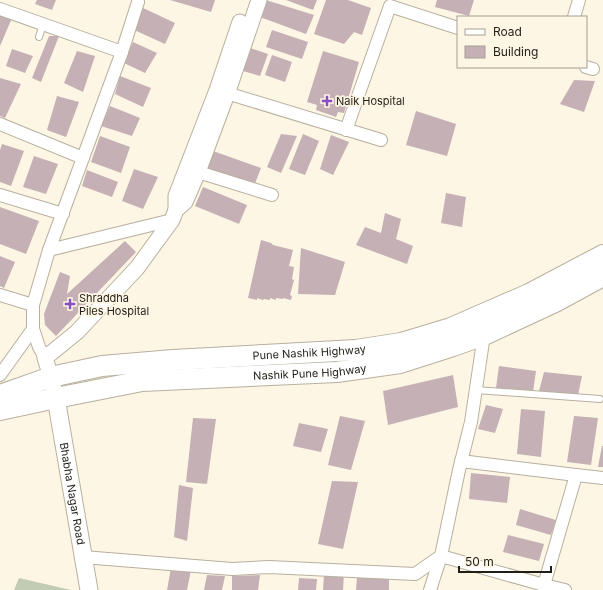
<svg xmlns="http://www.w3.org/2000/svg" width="603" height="590" font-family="Inter,sans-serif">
  <rect width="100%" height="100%" fill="#fef6e4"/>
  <polygon fill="#c2ccb4" points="19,578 71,590 14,590"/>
  <g fill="#c5b0b6">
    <polygon points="37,0 56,0 52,10 35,4"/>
    <polygon points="170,0 215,0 211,12"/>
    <polygon points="266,0 314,15 306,34 260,17"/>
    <polygon points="286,0 317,0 313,10"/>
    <polygon points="326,0 348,0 371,8 362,35 354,32 344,44 314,34"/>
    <polygon points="437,0 474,0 469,16 435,7"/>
    <polygon points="141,7 175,23 165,44 132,29"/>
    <polygon points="0,15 12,18 0,46"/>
    <polygon points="272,30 308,42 302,59 266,47"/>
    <polygon points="49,36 59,36 41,82 32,78"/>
    <polygon points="133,42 157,53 145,73 124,63"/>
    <polygon points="250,48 268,54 260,76 243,71"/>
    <polygon points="12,49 33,56 25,73 6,66"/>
    <polygon points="77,51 95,56 83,92 64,83"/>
    <polygon points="323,51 359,62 344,113 338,112 336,117 316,110 317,105 307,102"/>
    <polygon points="272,55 292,62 285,82 265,75"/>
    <polygon points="120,76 151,88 143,107 115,94"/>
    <polygon points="0,78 21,84 5,118 0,116"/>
    <polygon points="574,80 595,81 584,112 560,104"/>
    <polygon points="57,96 79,102 66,137 47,130"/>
    <polygon points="110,106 140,118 132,136 101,126"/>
    <polygon points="416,111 456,124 447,156 406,145"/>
    <polygon points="281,134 297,136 281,173 267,167"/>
    <polygon points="303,134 319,141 305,175 289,169"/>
    <polygon points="331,135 349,142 333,175 320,169"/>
    <polygon points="100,136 130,147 121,173 91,162"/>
    <polygon points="2,144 24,151 11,186 0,182 0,150"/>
    <polygon points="213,151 261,168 254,186 206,168"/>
    <polygon points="34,156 58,164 46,194 23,187"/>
    <polygon points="134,169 158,177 143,209 122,201"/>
    <polygon points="87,170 118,182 112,197 82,186"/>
    <polygon points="203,187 247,205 239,224 195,206"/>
    <polygon points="446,193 466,197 462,227 441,223"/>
    <polygon points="0,207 39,221 26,254 0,244"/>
    <polygon points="385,213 401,219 396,239 413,246 407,264 356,245 365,227 381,233"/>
    <polygon points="261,240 271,243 273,245 293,250 289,266 294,267 292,279 294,280 290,295 292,296 291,300 283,298 283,299 276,298 276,300 270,298 270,300 264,299 263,300 257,298 257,300 248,298"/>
    <polygon points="125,241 136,252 56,336 45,325 44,314 60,272 70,276 67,294"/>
    <polygon points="301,248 345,262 335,295 298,294"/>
    <polygon points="0,256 15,262 4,288 0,286"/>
    <polygon points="499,366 536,371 533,392 496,388"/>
    <polygon points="544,372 582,376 578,395 539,391"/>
    <polygon points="453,375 458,407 388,425 383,391"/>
    <polygon points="486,405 503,409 495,433 478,429"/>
    <polygon points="521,409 545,411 541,457 517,454"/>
    <polygon points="340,416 365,421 351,470 328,465"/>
    <polygon points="574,416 598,418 591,465 567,462"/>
    <polygon points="193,418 216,419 207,484 186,482"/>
    <polygon points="299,423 328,429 321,452 293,446"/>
    <polygon points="602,446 603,446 603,467 598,467"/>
    <polygon points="471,473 510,477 507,503 469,499"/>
    <polygon points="332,481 358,482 343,549 318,544"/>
    <polygon points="179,485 193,488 187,541 174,537"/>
    <polygon points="520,509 556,520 551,535 516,525"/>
    <polygon points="508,535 544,544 539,561 503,552"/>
    <polygon points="171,568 191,570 187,590 167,590"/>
    <polygon points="344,573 343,590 323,590 324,574"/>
    <polygon points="207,575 225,576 222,590 204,590"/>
    <polygon points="260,575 258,590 232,590 232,576"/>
    <polygon points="357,577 389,577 389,590 356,590"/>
    <polygon points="299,578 317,579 316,590 298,590"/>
  </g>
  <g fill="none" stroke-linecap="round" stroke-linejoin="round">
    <defs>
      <g id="service">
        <polyline points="39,37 43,24"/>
        <polyline points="476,390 600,399"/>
      </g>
      <g id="minor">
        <polyline points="0,9 122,52"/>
        <polyline points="574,17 579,0"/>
        <polyline points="586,67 593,69"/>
        <polyline points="220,91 381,140"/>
        <polyline points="0,124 83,158"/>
        <polyline points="346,130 390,6 458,28"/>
        <polyline points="198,172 272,195"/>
        <polyline points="0,195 63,214"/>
        <polyline points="49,250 172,220"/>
        <polyline points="0,295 33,305"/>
        <polyline points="45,358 39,347 33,329 33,305 49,250 122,52 138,2"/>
        <polyline points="0,375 33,329"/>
        <polyline points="461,461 576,475 544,585"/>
        <polyline points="576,475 603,478"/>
        <polyline points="83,557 232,569 269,567 415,574 441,556 459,470 471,422 484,335 484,330"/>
        <polyline points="430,590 441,556 544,585 565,590"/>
      </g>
      <g id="tertiary">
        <polyline points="176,210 176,196 217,90 240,22"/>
        <polyline points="56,398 51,377 45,358 77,332 137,268 172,220 176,210 185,202 198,172 227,94 259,0"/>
      </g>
      <g id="secondary">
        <path id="s1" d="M56,398L89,590"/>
      </g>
      <g id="trunk">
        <path id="s2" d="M0,395L51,377L102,366L173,360L356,350L401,343L451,328L529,294L603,255"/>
        <path id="s3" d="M0,410L56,398L142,381L337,372L400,363L453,346L484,335L555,302L603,276"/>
      </g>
    </defs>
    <use href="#service" stroke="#b8b09f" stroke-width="8"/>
    <use href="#minor" stroke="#b8b09f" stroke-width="14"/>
    <use href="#tertiary" stroke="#b8b09f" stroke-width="17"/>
    <use href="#secondary" stroke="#b8b09f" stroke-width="19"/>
    <use href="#trunk" stroke="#b8b09f" stroke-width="22"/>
    <use href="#service" stroke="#fff" stroke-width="6"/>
    <use href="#minor" stroke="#fff" stroke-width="12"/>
    <use href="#tertiary" stroke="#fff" stroke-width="15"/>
    <use href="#secondary" stroke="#fff" stroke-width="17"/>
    <use href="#trunk" stroke="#fff" stroke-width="20"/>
  </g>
  <g fill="#894cc2" stroke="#fef6e4" stroke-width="1.5">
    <path d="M325 95h4v4h4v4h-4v4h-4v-4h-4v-4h4z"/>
    <path d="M68 298h4v4h4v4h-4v4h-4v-4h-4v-4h4z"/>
  </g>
  <g text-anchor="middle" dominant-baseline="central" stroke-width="3.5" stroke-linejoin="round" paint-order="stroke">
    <g font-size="11" fill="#211e18" stroke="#fef6e4" text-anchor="start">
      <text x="336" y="101">Naik Hospital</text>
      <text x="79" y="298">Shraddha<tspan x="79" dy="13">Piles Hospital</tspan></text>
    </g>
    <g font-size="11" fill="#211e18" stroke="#fef6e4">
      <text stroke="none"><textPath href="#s2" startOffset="314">Pune Nashik Highway</textPath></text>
      <text stroke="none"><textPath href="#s3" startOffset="313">Nashik Pune Highway</textPath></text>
      <text stroke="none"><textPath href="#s1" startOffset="97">Bhabha Nagar Road</textPath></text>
    </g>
  </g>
  <rect x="457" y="16" width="130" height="52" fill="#fef6e4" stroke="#a6a092"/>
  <rect x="465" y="29" width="20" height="6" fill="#ffffff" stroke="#a6a092"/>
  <text x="493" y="36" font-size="12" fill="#211e18">Road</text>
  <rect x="465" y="46" width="20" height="12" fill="#c5b0b6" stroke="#a6a092"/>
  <text x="493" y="56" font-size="12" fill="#211e18">Building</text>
  <path d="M459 566v6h92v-6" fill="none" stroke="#211e18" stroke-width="2"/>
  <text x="465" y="566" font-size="12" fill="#211e18" stroke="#fef6e4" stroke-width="3" paint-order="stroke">50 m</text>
</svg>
